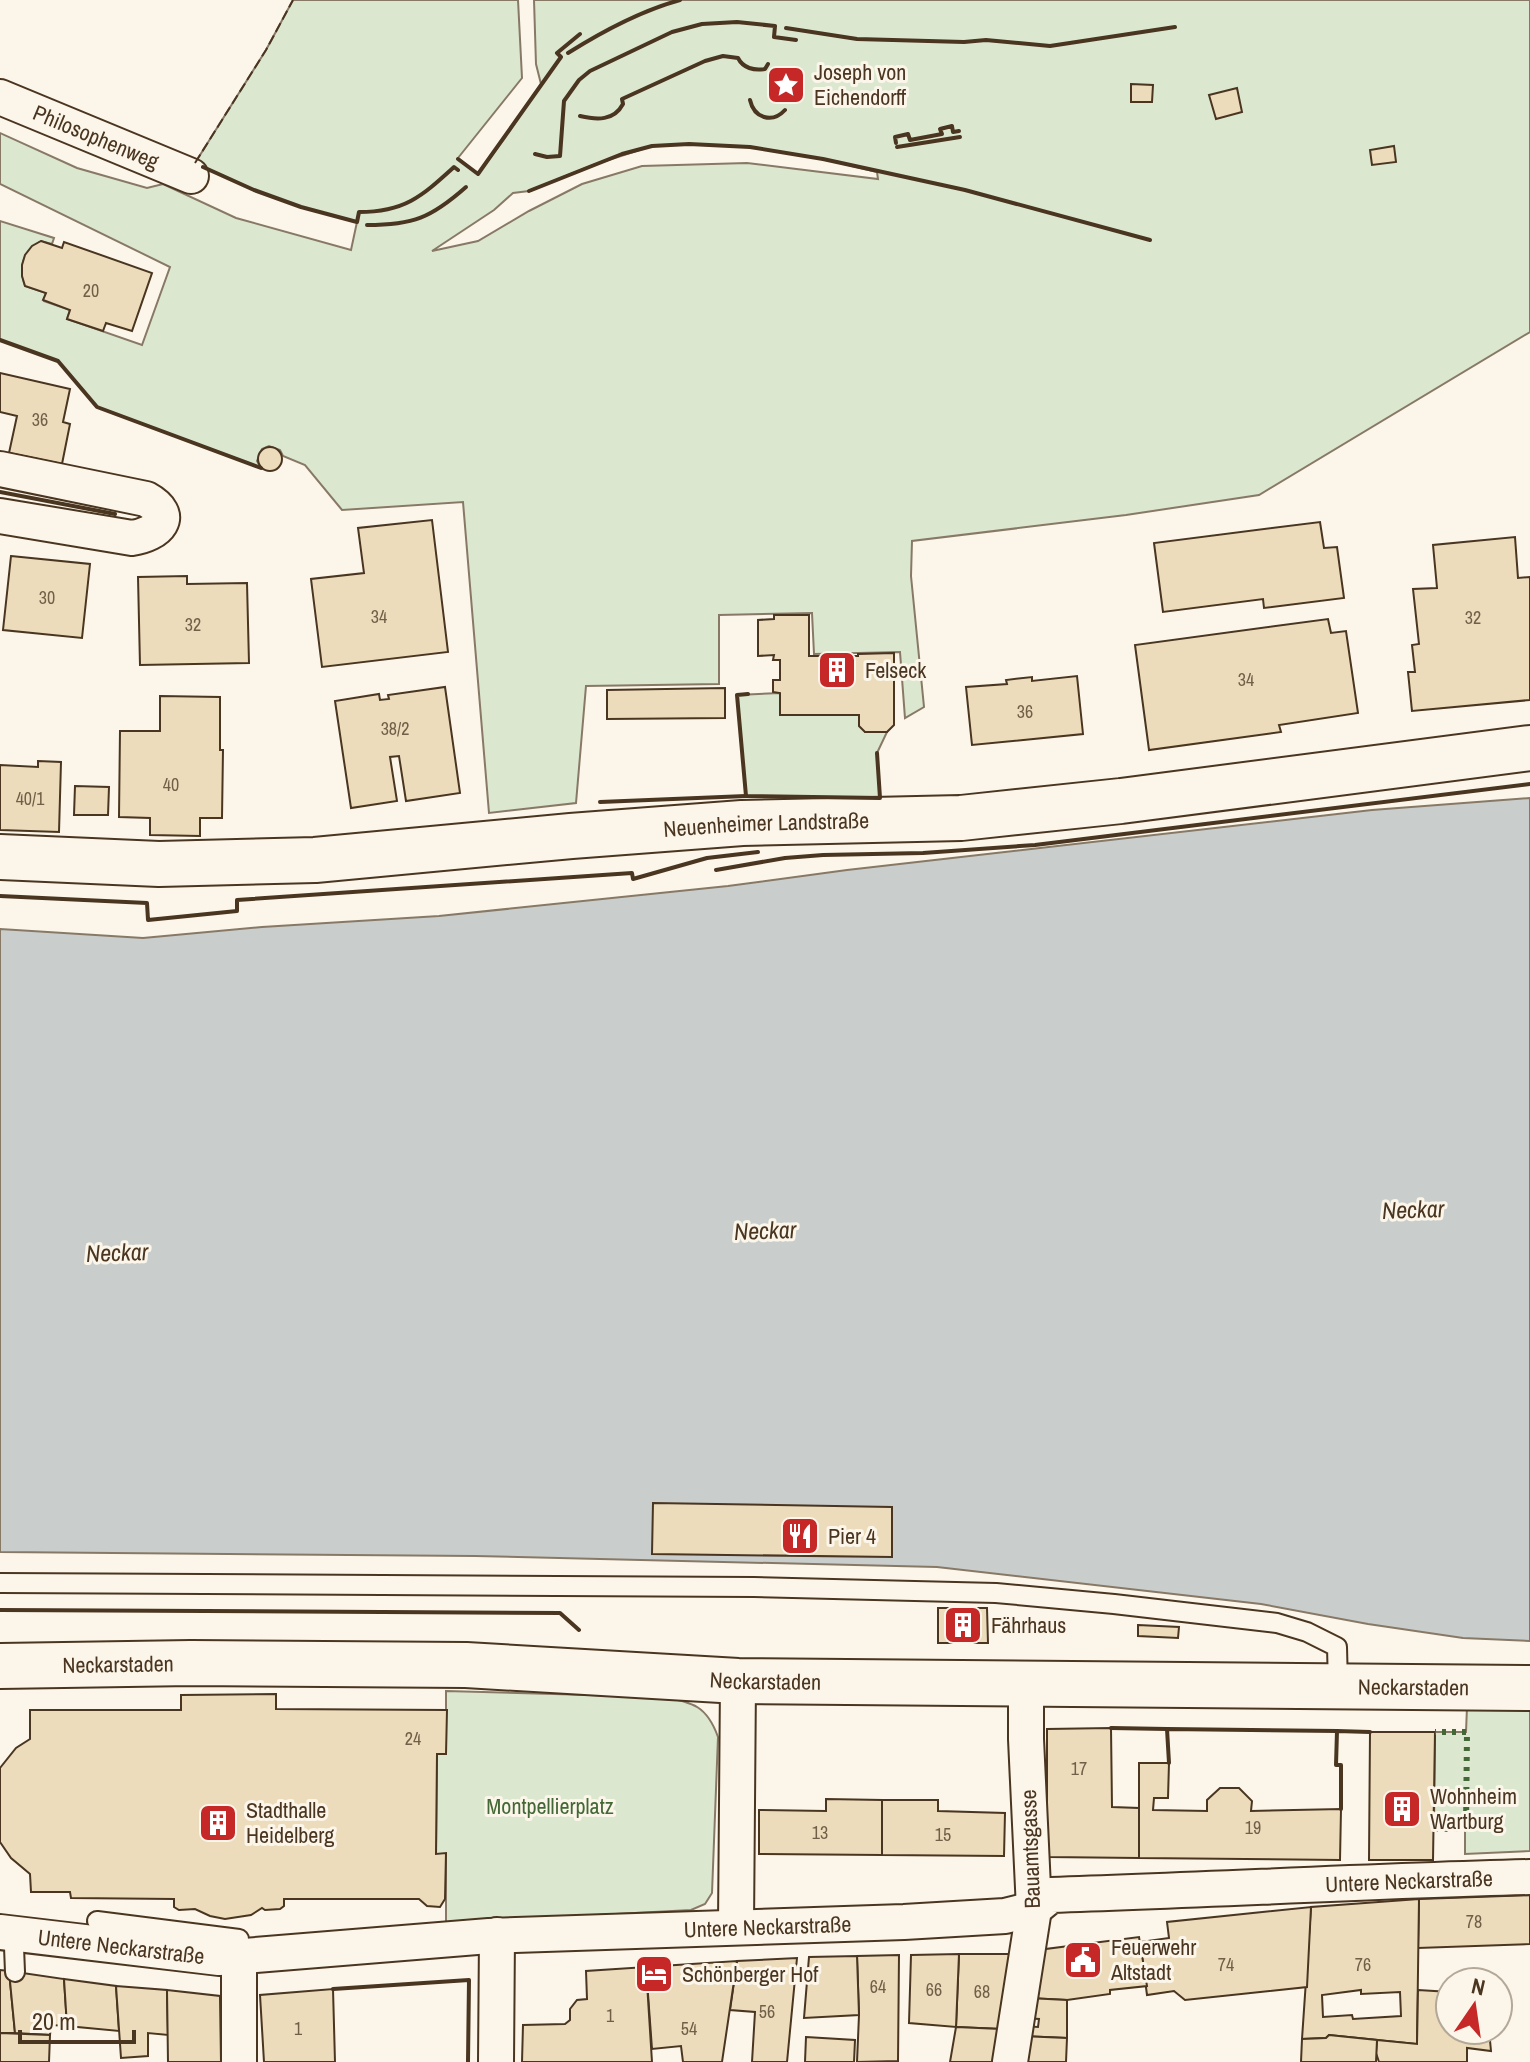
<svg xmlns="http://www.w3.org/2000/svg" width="1530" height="2062" font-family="'Archivo Narrow',sans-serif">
  <rect width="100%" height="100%" fill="#fbf6e9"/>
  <g fill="#dce7d0" stroke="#887966" stroke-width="2" fill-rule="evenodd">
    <path d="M293,0H518L522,78L458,158L478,174L505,138L541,84L536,64L534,0H1530V332L1259,495L1126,515L912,541L911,576L924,707L905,718L900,652L814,654L812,613L719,615V684L586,686L576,803L489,813L463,502L342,510L305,465L283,456L280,450L269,446L262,449L257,461L261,468L97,407L58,361L0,340V221L54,238L52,244L41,241C23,252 18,266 25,286L46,293L44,301L70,310L67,319L142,345L170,267L0,184V133L77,168L147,188L163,184L236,218L351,250L357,222L301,207L254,190L195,163L266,50ZM689,144L750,147L823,159L877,172L878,179L747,163L642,166L582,184L529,211L478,241L432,251L494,210L513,193L529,191L593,165L652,146Z"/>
    <polygon points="780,693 781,715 859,715 865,732 887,732 877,753 880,798 746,796 737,695"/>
    <path d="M446,1691L662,1697C693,1702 707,1706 718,1737L712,1893L705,1904L691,1910L446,1923V1854H436L437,1754L446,1753Z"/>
    <polygon points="1467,1707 1530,1709 1530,1851 1465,1854 1465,1829 1434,1829 1435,1732 1466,1732"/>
  </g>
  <polygon fill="#c9cecd" stroke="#887966" stroke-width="2" points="1530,798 1530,1641 1463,1638 1368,1624 1261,1604 937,1567 475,1556 0,1552 0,929 143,938 262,927 439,916 728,886 847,870 1372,810"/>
  <g fill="#ecdcbc" stroke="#4a3520" stroke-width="2" fill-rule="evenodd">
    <polygon points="1131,84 1153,85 1152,102 1131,102"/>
    <polygon points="1237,88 1242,112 1216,119 1209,95"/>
    <polygon points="1394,146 1396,162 1372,165 1370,150"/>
    <polygon points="41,241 62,248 64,242 152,273 132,331 106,323 103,331 67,319 70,310 43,300 46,293 25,286 22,276 22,265 25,255 32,246"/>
    <polygon points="0,373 70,389 63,422 70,424 62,464 9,453 17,416 0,412"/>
    <circle cx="270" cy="459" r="12"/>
    <polygon points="432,520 448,652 322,667 311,579 364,573 358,528"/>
    <polygon points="1320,522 1324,548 1337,547 1344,598 1264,608 1263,599 1163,612 1154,543"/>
    <polygon points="1515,537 1518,578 1530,577 1530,700 1412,711 1408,672 1415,672 1412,645 1419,644 1413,589 1437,588 1433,545"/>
    <polygon points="11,556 90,564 82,638 3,630"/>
    <polygon points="187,576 187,584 247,583 249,663 140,665 138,577"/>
    <polygon points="774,615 809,615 809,656 858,656 858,654 894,653 894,725 887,732 865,732 859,726 859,715 780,715 780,693 773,692 773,680 780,680 780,660 773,660 774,655 758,656 758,620 774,619"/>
    <polygon points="1328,619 1331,633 1346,631 1358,713 1279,725 1281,732 1149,750 1135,645"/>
    <polygon points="1077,676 1083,734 972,745 966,687 1007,684 1006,680 1032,677 1032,681"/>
    <polygon points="445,687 460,793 406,801 399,756 390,757 397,801 351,808 335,701 379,694 380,700 389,699 388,695"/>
    <polygon points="725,688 725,718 607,719 607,690"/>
    <polygon points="160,696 220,697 220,750 223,750 222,818 200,818 200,836 150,835 150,818 119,817 120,731 160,731"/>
    <polygon points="38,761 61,762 59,832 0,830 0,765 38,767"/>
    <polygon points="75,786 109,787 108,815 74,815"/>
    <polygon points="653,1503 892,1507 892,1557 652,1554"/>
    <polygon points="938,1608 987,1608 988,1643 938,1643"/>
    <polygon points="1138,1625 1179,1627 1178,1638 1138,1636"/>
    <polygon points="276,1694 276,1709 447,1710 446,1754 437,1754 436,1854 446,1853 445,1899 440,1907 427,1906 419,1899 284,1899 284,1906 280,1909 265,1910 262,1908 251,1915 225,1919 210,1916 195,1909 179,1910 174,1907 174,1899 71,1898 70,1892 31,1892 30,1874 11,1858 0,1842 0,1768 16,1748 30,1739 30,1710 181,1710 181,1695"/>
    <polygon points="1111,1728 1112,1807 1139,1808 1139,1858 1047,1857 1047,1729"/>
    <polygon points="1370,1732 1435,1732 1433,1860 1369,1860"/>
    <polygon points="1139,1763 1169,1763 1168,1798 1154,1798 1153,1810 1207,1811 1207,1800 1220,1788 1239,1788 1252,1801 1251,1811 1341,1809 1340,1860 1139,1858"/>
    <polygon points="826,1799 882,1800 882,1855 759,1854 759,1810 826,1811"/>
    <polygon points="882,1800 938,1800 938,1811 1005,1813 1004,1856 882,1855"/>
    <polygon points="1530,1895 1530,1944 1418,1948 1419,1899"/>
    <path d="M1419,1899L1417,2044L1329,2035L1326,2038L1302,2039L1311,1907ZM1361,1990V1994L1400,1992L1401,2016L1353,2019L1352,2015L1323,2017L1322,1995Z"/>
    <polygon points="1311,1907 1307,1987 1185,2000 1174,1991 1147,1995 1140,1942 1169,1938 1167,1922"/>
    <polygon points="1139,1937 1147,1986 1110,1990 1110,1994 1067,2000 1028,1998 1038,1950"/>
    <polygon points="959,1954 1013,1954 1001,2029 956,2027"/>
    <polygon points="959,1954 956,2027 909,2023 911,1955"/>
    <polygon points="899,1955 898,2061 857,2062 859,2015 857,1956"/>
    <polygon points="857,1956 859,2015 804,2018 809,1957"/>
    <polygon points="797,1958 787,2062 752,2062 755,2012 730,2010 737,1961"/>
    <polygon points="737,1961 722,2062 683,2062 681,2046 652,2049 646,1967"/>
    <polygon points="646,1967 652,2062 522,2062 523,2025 565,2024 570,2020 570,2009 577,2000 587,1999 586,1971"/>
    <polygon points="0,1970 9,1971 15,2033 0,2033"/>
    <polygon points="9,1971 64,1979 67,2026 51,2025 50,2035 15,2033"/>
    <polygon points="64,1979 116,1986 119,2031 67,2026"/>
    <polygon points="116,1986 167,1990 168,2035 148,2033 148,2056 121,2058"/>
    <polygon points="333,1989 335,2062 264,2062 260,1995"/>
    <polygon points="167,1990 220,1996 221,2062 168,2062"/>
    <polygon points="1418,1990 1450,1992 1450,2030 1489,2030 1491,2051 1467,2048 1467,2062 1379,2062 1376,2053 1377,2040 1417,2044"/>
    <polygon points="1028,1998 1067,2000 1067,2038 1021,2036 1023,2026 1038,2027 1039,2019 1024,2018"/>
    <polygon points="956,2027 1001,2029 996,2062 950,2062"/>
    <polygon points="0,2033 50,2035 49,2062 0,2062"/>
    <polygon points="1329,2035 1377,2040 1376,2062 1301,2062 1302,2039 1326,2038"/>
    <polygon points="1021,2036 1067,2038 1066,2062 1019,2062"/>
    <polygon points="806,2037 855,2040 854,2062 805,2062"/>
  </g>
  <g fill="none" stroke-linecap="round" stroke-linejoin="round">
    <defs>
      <g id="lane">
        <polyline points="0,1583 754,1587 996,1593 1114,1604 1277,1623 1307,1632 1337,1647 1338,1686"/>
        <polyline points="97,1921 239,1939 239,1957"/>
        <polyline points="7,1933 14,1947 15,1972"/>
      </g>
      <g id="street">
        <path id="s1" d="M0,97L191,176"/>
        <path d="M0,469L146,499C177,516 158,534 132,538L0,516"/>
        <polyline points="736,1926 738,1681"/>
        <path id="s2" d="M0,1932L219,1958L489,1936L904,1922L1005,1916L1034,1909L1051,1895C1210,1890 1370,1881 1530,1877"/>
        <polyline points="239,2062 239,1957"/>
        <polyline points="496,2062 497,1935"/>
        <polyline points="1010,2062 1034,1909 1026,1739 1026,1683"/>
      </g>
      <g id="secondary">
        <path id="s3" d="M0,857L159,864L315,860L571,836L742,823L961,818L1121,801L1530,748"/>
      </g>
      <g id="primary">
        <path id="s4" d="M0,1666L191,1663L466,1665L738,1681L1530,1688"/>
      </g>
    </defs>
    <use href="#lane" stroke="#4a3520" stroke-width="22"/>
    <use href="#street" stroke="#4a3520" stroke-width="38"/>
    <use href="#secondary" stroke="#4a3520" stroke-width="48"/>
    <use href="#primary" stroke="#4a3520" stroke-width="48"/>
    <use href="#lane" stroke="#fbf6e9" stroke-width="18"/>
    <use href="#street" stroke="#fbf6e9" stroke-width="34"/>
    <use href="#secondary" stroke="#fbf6e9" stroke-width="44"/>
    <use href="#primary" stroke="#fbf6e9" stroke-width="44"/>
    <polyline stroke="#436837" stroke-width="6" stroke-dasharray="4 6" stroke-linecap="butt" points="1434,1829 1466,1829 1467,1732 1435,1732"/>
    <polyline stroke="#4a3520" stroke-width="2" stroke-dasharray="10 4" stroke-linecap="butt" points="195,163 266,50 293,0"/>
    <g stroke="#4a3520" stroke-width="4">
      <polyline points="786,28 857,39 964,42 986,40 1050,46 1175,27"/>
      <path d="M568,53C603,31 640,11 680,0"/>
      <path d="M750,100C754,118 772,124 785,110"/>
      <path d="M580,116C597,120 614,121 623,104L622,99L705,61L723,56L738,58C743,68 754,71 765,69L768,64"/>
      <polyline points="896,143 895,137 908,134 910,140 942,134 940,129 952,126 953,132 959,131"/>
      <polyline points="897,147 960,137"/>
      <polyline points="535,154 547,157 560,156 564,101 579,80 590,71 672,32 702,24 737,22 775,26 774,37 796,40"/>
      <polyline points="458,159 478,174 561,57 557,53 580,34"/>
      <path d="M203,167L254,190L301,207L357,222L359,212C405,212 422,196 454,167L458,170"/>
      <polyline points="529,191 622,154 652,146 689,144 750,147 823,159 965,190 1150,240"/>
      <path d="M367,225C413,225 431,218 466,187"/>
      <polyline points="0,340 58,361 97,407 261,468"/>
      <polyline points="0,492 115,514"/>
      <polyline points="748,694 737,695 746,796 880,798 877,753"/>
      <polyline points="600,802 746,796"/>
      <polyline points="716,870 785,858 823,855 923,853 1035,845 1530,784"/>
      <polyline points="0,896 147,903 148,920 237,911 237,900 632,873 633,879 707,858 758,852"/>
      <polyline points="0,1610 560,1613 579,1630"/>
      <polyline points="1111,1728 1167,1729"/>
      <polyline points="1169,1763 1167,1729 1337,1731"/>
      <polyline points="1341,1809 1341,1765 1336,1765 1337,1731 1370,1732"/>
      <polyline points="333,1989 469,1980 468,2062"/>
    </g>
  </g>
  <defs>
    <symbol id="sight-square" viewBox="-11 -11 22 22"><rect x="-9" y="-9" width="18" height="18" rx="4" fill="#c62828" stroke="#fbf6e9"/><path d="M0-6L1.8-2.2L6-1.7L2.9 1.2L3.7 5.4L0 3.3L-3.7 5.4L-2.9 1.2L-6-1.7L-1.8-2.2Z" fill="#fff"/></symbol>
    <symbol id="building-square" viewBox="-11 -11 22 22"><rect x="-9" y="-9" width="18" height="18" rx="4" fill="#c62828" stroke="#fbf6e9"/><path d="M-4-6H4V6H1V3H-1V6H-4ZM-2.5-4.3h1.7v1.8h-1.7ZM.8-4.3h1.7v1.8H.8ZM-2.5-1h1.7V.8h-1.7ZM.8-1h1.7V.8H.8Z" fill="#fff"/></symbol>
    <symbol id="restaurant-square" viewBox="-11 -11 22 22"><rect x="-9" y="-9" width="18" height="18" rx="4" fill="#c62828" stroke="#fbf6e9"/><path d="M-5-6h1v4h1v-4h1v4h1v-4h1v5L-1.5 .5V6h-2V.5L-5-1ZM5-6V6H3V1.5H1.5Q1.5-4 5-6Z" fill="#fff"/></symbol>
    <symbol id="civic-square" viewBox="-11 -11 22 22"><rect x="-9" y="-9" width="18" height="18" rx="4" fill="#c62828" stroke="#fbf6e9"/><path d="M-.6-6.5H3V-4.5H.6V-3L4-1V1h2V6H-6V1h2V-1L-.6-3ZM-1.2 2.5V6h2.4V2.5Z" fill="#fff"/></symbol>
    <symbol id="hotel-square" viewBox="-11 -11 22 22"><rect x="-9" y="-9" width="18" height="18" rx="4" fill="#c62828" stroke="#fbf6e9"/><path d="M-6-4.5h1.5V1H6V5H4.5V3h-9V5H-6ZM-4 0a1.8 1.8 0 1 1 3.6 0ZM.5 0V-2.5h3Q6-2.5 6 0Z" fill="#fff"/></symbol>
  </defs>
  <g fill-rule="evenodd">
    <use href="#sight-square" x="764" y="63" width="44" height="44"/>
    <use href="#building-square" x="815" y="648" width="44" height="44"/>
    <use href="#restaurant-square" x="778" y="1514" width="44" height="44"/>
    <use href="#building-square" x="941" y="1603" width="44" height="44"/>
    <use href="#building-square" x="1380" y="1787" width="44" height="44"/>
    <use href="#building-square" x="196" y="1801" width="44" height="44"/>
    <use href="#civic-square" x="1061" y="1938" width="44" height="44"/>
    <use href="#hotel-square" x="632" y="1952" width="44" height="44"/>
  </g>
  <g text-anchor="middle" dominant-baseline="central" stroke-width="6" stroke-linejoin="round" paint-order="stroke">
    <g font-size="18" fill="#725f47">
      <text x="91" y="290">20</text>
      <text x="40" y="419">36</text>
      <text x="47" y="597">30</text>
      <text x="379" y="616">34</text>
      <text x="1473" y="617">32</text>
      <text x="193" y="624">32</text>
      <text x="1246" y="679">34</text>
      <text x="1025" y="711">36</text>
      <text x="395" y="728">38/2</text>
      <text x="171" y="784">40</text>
      <text x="30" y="798">40/1</text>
      <text x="413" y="1738">24</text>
      <text x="1079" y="1768">17</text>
      <text x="1253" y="1827">19</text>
      <text x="820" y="1832">13</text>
      <text x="943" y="1834">15</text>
      <text x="1474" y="1921">78</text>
      <text x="1226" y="1964">74</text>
      <text x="1363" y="1964">76</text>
      <text x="878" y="1986">64</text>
      <text x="934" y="1989">66</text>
      <text x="982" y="1991">68</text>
      <text x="767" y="2011">56</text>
      <text x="610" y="2015">1</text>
      <text x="298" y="2028">1</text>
      <text x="689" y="2028">54</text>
    </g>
    <g font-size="22" fill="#4a3520" stroke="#fbf6e9" text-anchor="start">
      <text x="814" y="72">Joseph von<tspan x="814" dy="25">Eichendorff</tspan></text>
      <text x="865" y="670">Felseck</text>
      <text x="828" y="1536">Pier 4</text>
      <text x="991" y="1625">Fährhaus</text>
      <text x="1430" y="1796">Wohnheim<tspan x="1430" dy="25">Wartburg</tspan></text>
      <text x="246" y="1810">Stadthalle<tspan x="246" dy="25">Heidelberg</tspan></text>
      <text x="1111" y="1947">Feuerwehr<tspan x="1111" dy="25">Altstadt</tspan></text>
      <text x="682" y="1974">Schönberger Hof</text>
    </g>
    <g font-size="22" fill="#4a3520" stroke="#fbf6e9">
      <text stroke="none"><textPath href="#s1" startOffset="104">Philosophenweg</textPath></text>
      <text stroke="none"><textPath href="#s3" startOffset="768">Neuenheimer Landstraße</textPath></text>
      <text stroke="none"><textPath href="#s4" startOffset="118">Neckarstaden</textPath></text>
      <text stroke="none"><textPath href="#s4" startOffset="766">Neckarstaden</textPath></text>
      <text stroke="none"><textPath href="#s4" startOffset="1414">Neckarstaden</textPath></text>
      <text transform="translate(1030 1849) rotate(-92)">Bauamtsgasse</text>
      <text stroke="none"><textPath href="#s2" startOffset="1418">Untere Neckarstraße</textPath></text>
      <text stroke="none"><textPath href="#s2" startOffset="770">Untere Neckarstraße</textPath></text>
      <text stroke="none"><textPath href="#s2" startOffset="122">Untere Neckarstraße</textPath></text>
    </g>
    <g font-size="22" fill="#436837" stroke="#fbf6e9">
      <text x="550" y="1806">Montpellierplatz</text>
    </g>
    <g font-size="24" font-style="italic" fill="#4a3520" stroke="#fbf6e9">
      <text transform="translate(1413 1209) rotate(-2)">Neckar</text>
      <text transform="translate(765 1230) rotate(-2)">Neckar</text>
      <text transform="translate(117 1252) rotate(-2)">Neckar</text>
    </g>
  </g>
  <g transform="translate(1474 2006) rotate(13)"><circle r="38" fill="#fbf6e9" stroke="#b4a999" stroke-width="2"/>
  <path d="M0-6L14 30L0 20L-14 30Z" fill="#c62828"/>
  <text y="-12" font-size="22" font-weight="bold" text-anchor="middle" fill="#4a3520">N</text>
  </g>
  <path d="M20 2030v12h114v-12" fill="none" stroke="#4a3520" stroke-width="4"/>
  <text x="32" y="2030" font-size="24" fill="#4a3520" stroke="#fbf6e9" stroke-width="6" paint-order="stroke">20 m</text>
</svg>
